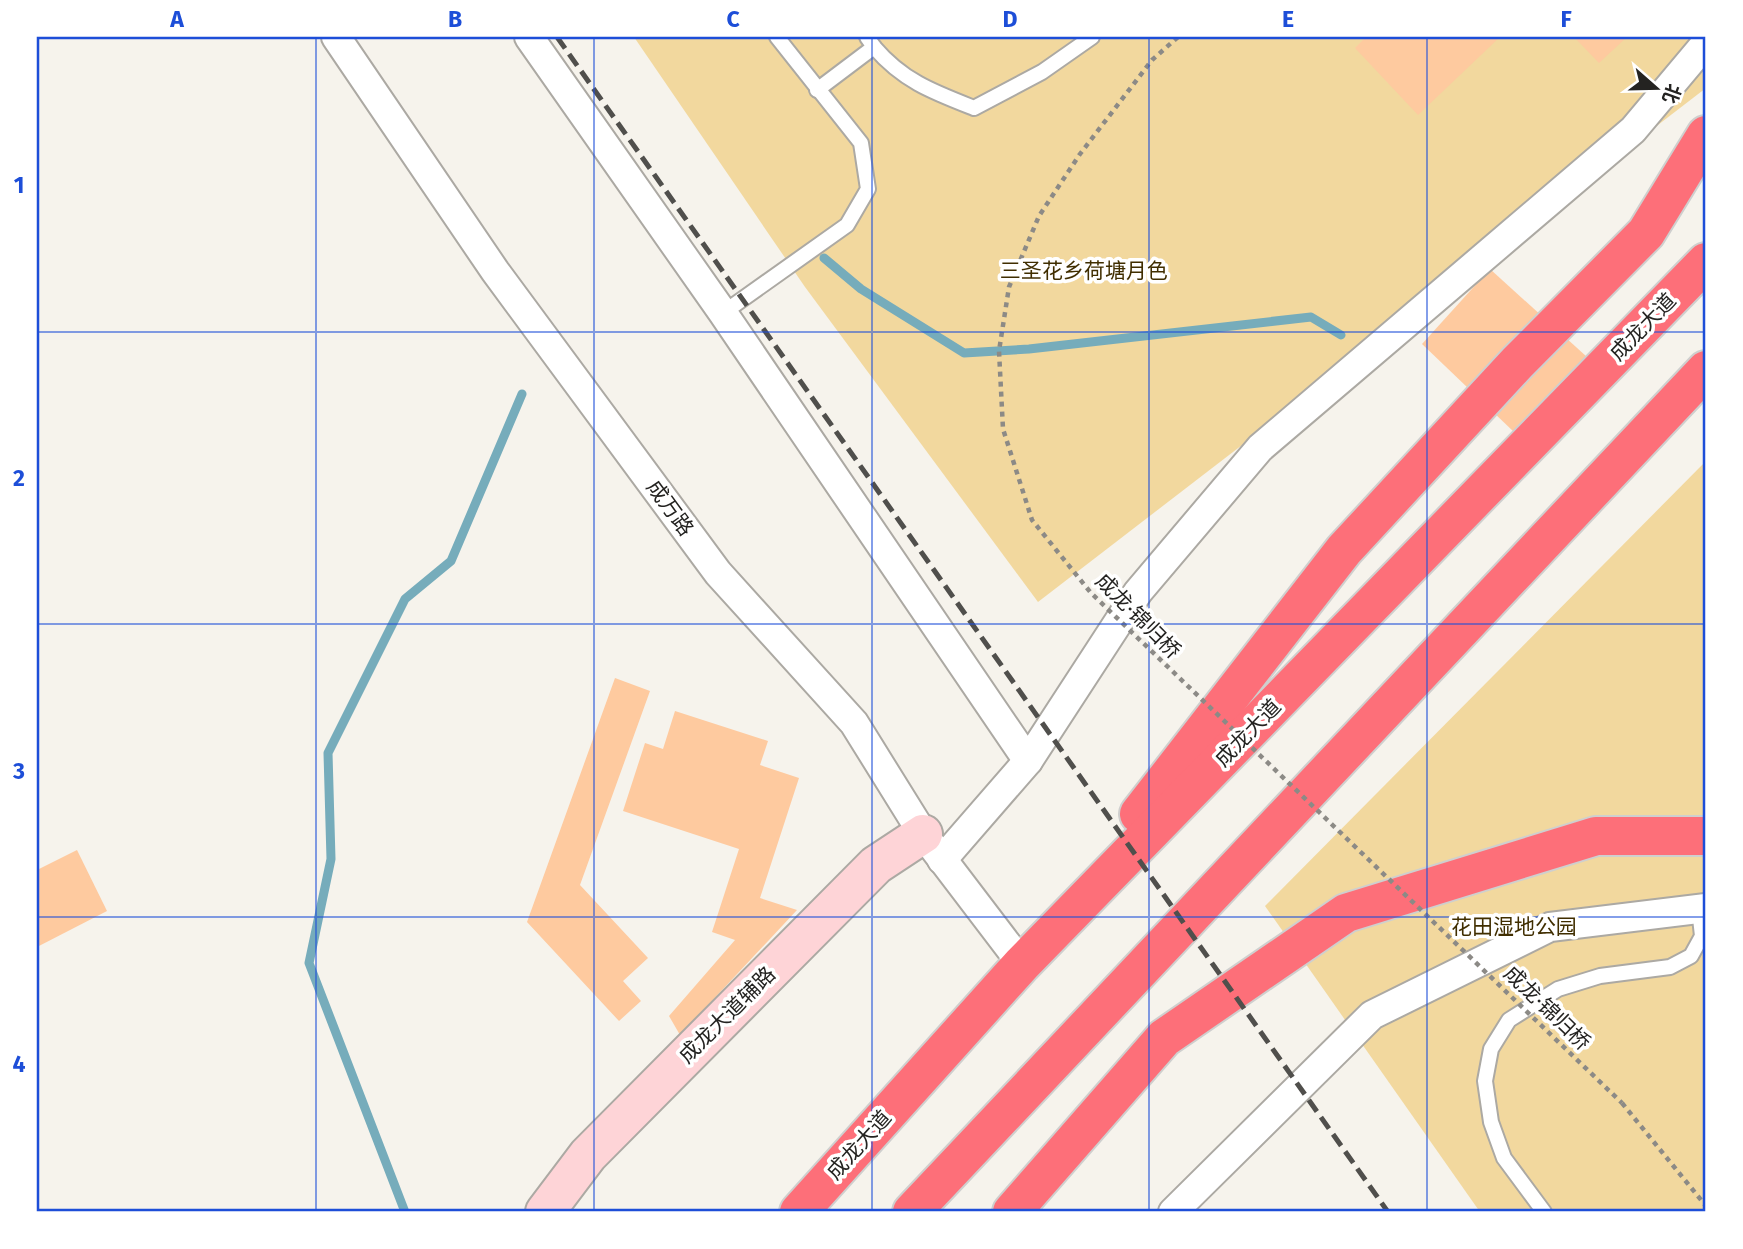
<svg xmlns="http://www.w3.org/2000/svg" width="1743" height="1249" font-family="'Fira Sans','Noto Sans SC',sans-serif">
  <rect width="100%" height="100%" fill="#f6f3ec"/>
  <g fill="#f2d89e">
    <polygon points="634,37 1706,37 1706,88 1038,602 805,287"/>
    <polygon points="1706,461 1706,1212 1480,1212 1265,906"/>
  </g>
  <g fill="none" stroke-linecap="round" stroke-linejoin="round">
    <g stroke="#76acbb" stroke-width="9">
      <polyline points="824,258 861,289 964,353 1029,349 1311,317 1341,335"/>
      <polyline points="405,1212 309,963 331,859 328,753 405,599 451,561 522,394"/>
    </g>
  </g>
  <g fill="#feca9f">
    <polygon points="1366,37 1500,37 1418,115 1355,48"/>
    <polygon points="1574,37 1627,37 1599,63"/>
    <polygon points="1490,269 1587,357 1515,433 1422,344"/>
    <polygon points="615,678 650,691 580,885 648,958 623,981 641,1001 619,1021 527,922"/>
    <polygon points="675,711 768,741 760,765 799,778 760,898 797,910 680,1035 669,1016 735,940 712,932 739,849 623,811 645,743 663,749"/>
    <polygon points="77,850 107,911 37,947 37,870"/>
  </g>
  <g fill="none" stroke-linecap="round" stroke-linejoin="round">
    <defs>
      <g id="lane">
        <path d="M874,47C903,81 933,92 974,108L1042,72L1092,37"/>
        <polyline points="817,90 874,47 867,37"/>
        <polyline points="723,313 847,225 868,189 861,143 777,37"/>
        <polyline points="1544,1212 1504,1158 1491,1122 1485,1081 1491,1049 1509,1020 1558,989 1600,976 1670,967 1691,956 1702,936 1699,909"/>
      </g>
      <g id="street">
        <polyline points="336,37 495,271 718,573 854,723 923,834 1022,964"/>
        <polyline points="529,37 723,313 1028,761"/>
        <polyline points="942,860 1028,761 1138,592 1260,448 1633,130 1706,43"/>
        <polyline points="1173,1212 1372,1015 1550,927 1706,908"/>
      </g>
      <polyline id="secondary" points="545,1212 588,1155 876,865 923,834"/>
      <g id="highway">
        <polyline points="1139,814 1344,550 1517,363 1646,233 1706,135"/>
        <polyline points="799,1212 1022,964 1706,262"/>
        <polyline points="912,1212 1706,370"/>
        <polyline points="1012,1212 1164,1038 1346,913 1596,836 1706,836"/>
      </g>
    </defs>
    <use href="#lane" stroke="#aca9a3" stroke-width="18"/>
    <use href="#street" stroke="#aca9a3" stroke-width="32"/>
    <use href="#secondary" stroke="#aca9a3" stroke-width="42"/>
    <use href="#highway" stroke="#cfcfce" stroke-width="42"/>
    <polyline stroke="#8c8a86" stroke-width="4.5" stroke-dasharray="5 5" stroke-linecap="butt" points="1622,1103 1706,1206"/>
    <use href="#lane" stroke="#fff" stroke-width="14"/>
    <use href="#street" stroke="#fff" stroke-width="28"/>
    <use href="#secondary" stroke="#fed4d7" stroke-width="38"/>
    <use href="#highway" stroke="#fd6f79" stroke-width="38"/>
    <polyline stroke="#504f4c" stroke-width="5" stroke-dasharray="14 7" stroke-linecap="butt" points="557,37 1388,1212"/>
    <polyline stroke="#8c8a86" stroke-width="4.5" stroke-dasharray="5 5" stroke-linecap="butt" points="1178,37 1152,60 1080,154 1039,216 1009,287 999,351 1003,429 1032,520 1091,593 1622,1103"/>
  </g>
  <path fill="none" stroke="#1d4ed8" stroke-width="2" stroke-opacity="0.55" d="M316,37V1212M594,37V1212M872,37V1212M1149,37V1212M1427,37V1212M37,332H1706M37,624H1706M37,917H1706"/>
  <g text-anchor="middle" dominant-baseline="central" stroke-width="7" stroke-linejoin="round" paint-order="stroke">
    <g font-size="21" fill="#402e00" stroke="#fff">
      <text x="1084" y="271">三圣花乡荷塘月色</text>
      <text x="1514" y="927">花田湿地公园</text>
    </g>
    <g font-size="21" fill="#242321" stroke="#fff">
      <text transform="translate(1643 327) rotate(-46)">成龙大道</text>
      <text transform="translate(670 508) rotate(54)">成万路</text>
      <text transform="translate(1138 616) rotate(45)">成龙·锦归桥</text>
      <text transform="translate(1248 733) rotate(-46)">成龙大道</text>
      <text transform="translate(1547 1008) rotate(44)">成龙·锦归桥</text>
      <text transform="translate(727 1015) rotate(-45)">成龙大道辅路</text>
      <text transform="translate(859 1145) rotate(-48)">成龙大道</text>
    </g>
  </g>
  <rect width="1743" height="1249" fill="none" stroke="#ffffff" stroke-width="77"/>
  <g transform="translate(1656 88) rotate(110)" stroke="#ffffff" stroke-width="5" paint-order="stroke">
  <path d="M0-5L12 26L0 18L-12 26Z" fill="#242321"/>
  <text y="-10" font-size="19" font-weight="bold" text-anchor="middle" fill="#242321">北</text>
  </g>
  <rect x="38" y="38" width="1666" height="1172" fill="none" stroke="#1d4ed8" stroke-width="2.5"/>
  <g font-size="23" text-anchor="middle" font-weight="bold" fill="#1d4ed8">
    <text x="177" y="27">A</text>
    <text x="455" y="27">B</text>
    <text x="733" y="27">C</text>
    <text x="1010" y="27">D</text>
    <text x="1288" y="27">E</text>
    <text x="1566" y="27">F</text>
    <text x="19" y="193">1</text>
    <text x="19" y="486">2</text>
    <text x="19" y="779">3</text>
    <text x="19" y="1072">4</text>
  </g>
</svg>
